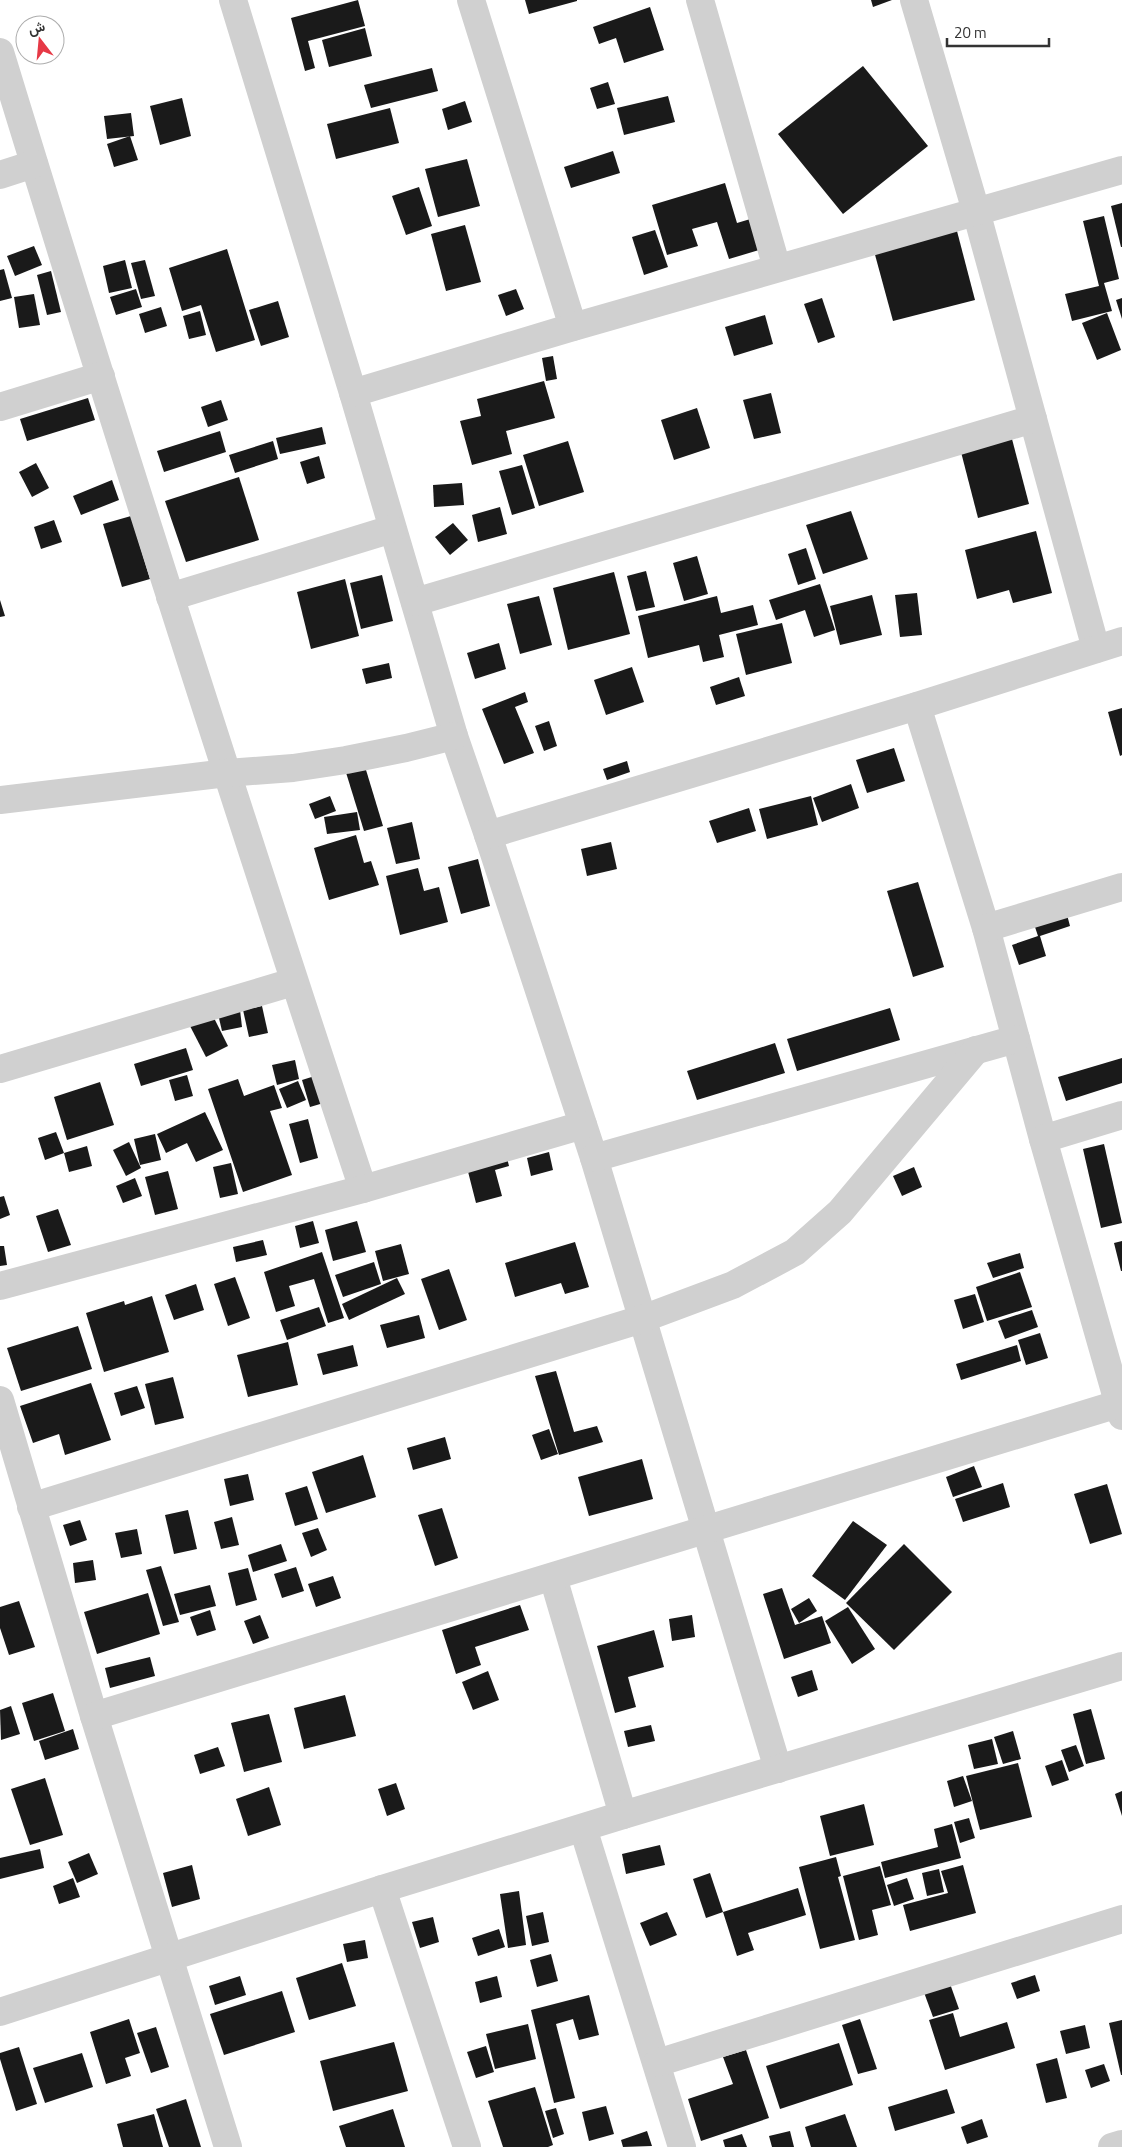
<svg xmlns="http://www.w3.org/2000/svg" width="1122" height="2147" font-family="'Titillium Web',Vazirmatn,sans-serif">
  <rect width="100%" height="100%" fill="#fff"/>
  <g fill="#1a1a1a">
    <polygon points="358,0 365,26 308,41 315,68 305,71 291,18"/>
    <polygon points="525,0 577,0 577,1 529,14"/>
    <polygon points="871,0 892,0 873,7"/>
    <polygon points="650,7 664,50 624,63 616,38 599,44 593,27"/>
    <polygon points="365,28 372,56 329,67 322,40"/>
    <polygon points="863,66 928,146 843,214 778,134"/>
    <polygon points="432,68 438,91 371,108 364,85"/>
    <polygon points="608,82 615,104 597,109 590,88"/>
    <polygon points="668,96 675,122 624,135 617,108"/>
    <polygon points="182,98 191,136 160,145 150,106"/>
    <polygon points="465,101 472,122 448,130 442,109"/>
    <polygon points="390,108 399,143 336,159 327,124"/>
    <polygon points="131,113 134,136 107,139 104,116"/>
    <polygon points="130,136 138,160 114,167 107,144"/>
    <polygon points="613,151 620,173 571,188 564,167"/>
    <polygon points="467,159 480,206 438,217 425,169"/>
    <polygon points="725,183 737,223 757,217 766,248 729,259 717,222 692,229 698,246 667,255 652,205"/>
    <polygon points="419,187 432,226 406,235 392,196"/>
    <polygon points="1122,203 1122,247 1121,247 1111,206"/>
    <polygon points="952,212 975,300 893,321 874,251"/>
    <polygon points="1104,216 1119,279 1104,283 1112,311 1072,321 1065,294 1099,286 1083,221"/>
    <polygon points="465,225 481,282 446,291 431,234"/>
    <polygon points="655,230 668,267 644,275 632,237"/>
    <polygon points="34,246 42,265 15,276 7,256"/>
    <polygon points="227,249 255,340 216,352 201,305 182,311 169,268"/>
    <polygon points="125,260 132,288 109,293 103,266"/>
    <polygon points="145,260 155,296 141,299 131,263"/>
    <polygon points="4,269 12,298 0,301 0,270"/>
    <polygon points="51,271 61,312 47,315 37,275"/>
    <polygon points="136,289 142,307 116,315 110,297"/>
    <polygon points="516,289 524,309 506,316 498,295"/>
    <polygon points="34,294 40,325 19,328 14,297"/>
    <polygon points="822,298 835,337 818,343 804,304"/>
    <polygon points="1122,298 1122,319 1116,300"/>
    <polygon points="278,301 289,337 261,346 249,310"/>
    <polygon points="161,307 167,326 145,333 139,314"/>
    <polygon points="200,311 206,335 189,339 183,316"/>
    <polygon points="1107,313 1121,350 1097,360 1082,323"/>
    <polygon points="765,315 773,344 734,356 725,327"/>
    <polygon points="553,356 557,379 546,381 542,358"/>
    <polygon points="544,381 555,418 506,431 512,454 472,465 460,421 481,416 477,399"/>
    <polygon points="771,393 781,433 754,439 743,400"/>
    <polygon points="88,398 95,420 27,441 20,419"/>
    <polygon points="221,400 228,420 208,427 201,407"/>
    <polygon points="697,408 710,448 674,460 661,420"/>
    <polygon points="322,427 326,444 280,454 276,438"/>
    <polygon points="220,431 226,452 164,472 157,451"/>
    <polygon points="1012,439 1029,504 978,518 961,452"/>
    <polygon points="273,441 278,459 235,473 229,455"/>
    <polygon points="568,441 584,492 539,506 523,455"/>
    <polygon points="319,456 325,478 307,484 300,462"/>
    <polygon points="36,463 49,488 32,497 19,472"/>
    <polygon points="522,465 535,508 512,515 499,471"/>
    <polygon points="239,477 259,540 186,562 165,501"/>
    <polygon points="112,480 119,500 81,515 73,496"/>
    <polygon points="462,483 464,505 434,507 433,485"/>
    <polygon points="500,507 507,534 478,542 472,515"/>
    <polygon points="851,511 868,559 823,574 806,525"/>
    <polygon points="131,516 150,579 122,587 103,524"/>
    <polygon points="54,520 62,542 41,549 34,527"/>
    <polygon points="453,523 468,540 450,555 435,537"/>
    <polygon points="1036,531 1052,593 1013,603 1009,590 977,599 965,550"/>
    <polygon points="806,548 816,579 798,585 788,554"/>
    <polygon points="697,556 708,594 684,601 673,563"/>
    <polygon points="646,571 655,607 636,611 627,576"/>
    <polygon points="614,572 630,634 568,650 553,588"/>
    <polygon points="382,575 393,621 361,629 350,583"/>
    <polygon points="345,579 359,636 311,649 297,592"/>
    <polygon points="820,584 835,630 814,637 805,610 776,620 769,600"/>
    <polygon points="917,593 922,635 900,637 895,595"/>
    <polygon points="872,595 882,635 840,645 830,606"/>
    <polygon points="539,596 552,645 520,654 507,604"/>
    <polygon points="717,596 721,613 753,605 758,625 719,635 724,657 703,662 699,645 648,658 638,616"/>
    <polygon points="0,600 5,616 0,617"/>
    <polygon points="782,623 792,663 746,675 736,634"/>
    <polygon points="499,643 506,669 475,679 467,653"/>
    <polygon points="389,663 392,678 366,684 362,669"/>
    <polygon points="632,667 644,702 606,715 594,680"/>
    <polygon points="739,677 745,696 716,705 710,687"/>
    <polygon points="525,692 528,702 515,707 534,753 504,764 482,709"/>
    <polygon points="1122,708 1122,755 1120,756 1108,712"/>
    <polygon points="549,721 557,746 544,751 535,726"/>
    <polygon points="894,748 905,781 867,793 856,760"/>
    <polygon points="363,760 383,826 364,831 344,766"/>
    <polygon points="627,761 630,772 607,780 603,769"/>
    <polygon points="851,784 859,808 822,822 813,798"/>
    <polygon points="330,796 336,811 315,819 309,804"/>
    <polygon points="811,796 818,825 767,839 759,809"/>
    <polygon points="749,808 756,831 717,843 709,821"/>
    <polygon points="357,812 360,830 327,834 324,817"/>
    <polygon points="412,822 420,859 396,864 387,828"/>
    <polygon points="356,835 364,863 371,861 379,885 329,900 314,848"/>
    <polygon points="611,842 617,869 587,876 581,849"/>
    <polygon points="478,859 490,906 461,914 448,867"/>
    <polygon points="418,868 424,891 439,887 448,922 400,935 386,876"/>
    <polygon points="918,882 944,967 913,977 887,891"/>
    <polygon points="1066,911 1070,926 1040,936 1046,956 1019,965 1012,945 1038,936 1033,921"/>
    <polygon points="262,1006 268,1033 249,1037 243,1010"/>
    <polygon points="890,1008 900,1040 797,1071 787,1039"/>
    <polygon points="240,1010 242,1027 222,1031 218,1014"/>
    <polygon points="212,1014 228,1046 206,1057 190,1026"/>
    <polygon points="775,1043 785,1073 697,1100 687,1071"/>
    <polygon points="186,1048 193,1070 141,1086 134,1064"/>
    <polygon points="1122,1058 1122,1083 1066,1101 1058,1077"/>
    <polygon points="295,1060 299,1079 277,1085 272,1065"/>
    <polygon points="187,1075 193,1096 175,1101 169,1080"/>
    <polygon points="318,1075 327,1102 310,1107 302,1080"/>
    <polygon points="238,1079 244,1096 274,1085 282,1108 270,1111 292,1175 243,1192 208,1089"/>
    <polygon points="298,1081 306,1100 287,1108 279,1089"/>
    <polygon points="100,1082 114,1125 67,1140 54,1097"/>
    <polygon points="205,1112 223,1150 196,1162 187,1143 166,1153 157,1134"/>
    <polygon points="308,1119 318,1158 300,1163 289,1124"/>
    <polygon points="56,1132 64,1153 87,1146 92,1166 69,1172 64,1153 45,1160 38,1138"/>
    <polygon points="155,1134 161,1160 140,1165 134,1139"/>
    <polygon points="129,1142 141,1168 126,1176 113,1150"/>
    <polygon points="503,1142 509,1166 495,1170 502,1196 476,1203 463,1152"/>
    <polygon points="1104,1144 1122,1223 1101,1228 1083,1149"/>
    <polygon points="549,1152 553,1170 531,1176 527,1158"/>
    <polygon points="231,1163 238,1194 220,1198 213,1167"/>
    <polygon points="914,1167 922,1187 902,1196 893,1176"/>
    <polygon points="168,1171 178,1209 155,1215 145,1177"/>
    <polygon points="135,1178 142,1196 123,1203 116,1186"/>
    <polygon points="4,1196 10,1215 0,1219 0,1197"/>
    <polygon points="58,1209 71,1245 48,1252 36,1216"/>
    <polygon points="313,1221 319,1243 300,1248 295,1226"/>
    <polygon points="357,1221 366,1252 333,1261 325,1230"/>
    <polygon points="263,1240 267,1255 236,1262 233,1247"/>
    <polygon points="1122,1241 1122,1271 1121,1271 1114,1243"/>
    <polygon points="575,1242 589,1287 565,1294 561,1283 515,1297 505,1263"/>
    <polygon points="401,1244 409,1274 383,1281 375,1251"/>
    <polygon points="0,1246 4,1246 7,1265 0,1266"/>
    <polygon points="322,1252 344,1318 328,1323 314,1279 289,1286 295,1306 276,1312 264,1272"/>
    <polygon points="1020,1253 1024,1268 993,1278 987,1263"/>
    <polygon points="374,1262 381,1284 343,1297 335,1275"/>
    <polygon points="449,1269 467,1320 439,1330 421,1279"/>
    <polygon points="1020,1272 1032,1307 987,1321 976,1287"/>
    <polygon points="235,1277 250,1318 228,1326 214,1284"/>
    <polygon points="397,1278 405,1294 349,1320 342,1304"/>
    <polygon points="196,1284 204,1310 174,1320 165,1295"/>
    <polygon points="975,1294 984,1322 963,1329 954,1300"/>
    <polygon points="152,1296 169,1352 104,1372 86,1313 124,1301 125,1305"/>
    <polygon points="319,1307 326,1326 287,1340 280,1320"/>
    <polygon points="1032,1310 1038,1327 1005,1339 998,1321"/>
    <polygon points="419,1315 425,1338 387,1348 380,1325"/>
    <polygon points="78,1326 92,1369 21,1391 7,1348"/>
    <polygon points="1040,1333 1048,1358 1026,1365 1018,1340"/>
    <polygon points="288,1342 298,1385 248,1397 237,1355"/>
    <polygon points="353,1345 358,1366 323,1375 317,1354"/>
    <polygon points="1017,1345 1021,1361 961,1380 956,1364"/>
    <polygon points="556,1371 574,1432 597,1426 603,1442 559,1455 535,1376"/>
    <polygon points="173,1377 184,1418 155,1425 145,1384"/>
    <polygon points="91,1383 111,1440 65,1455 59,1434 33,1443 20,1406"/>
    <polygon points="137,1386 145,1408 121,1416 114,1393"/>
    <polygon points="549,1429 558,1454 541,1460 532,1435"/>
    <polygon points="445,1437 451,1459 413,1470 407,1448"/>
    <polygon points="363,1455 376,1497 326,1513 312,1472"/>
    <polygon points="642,1459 653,1499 589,1516 578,1477"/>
    <polygon points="974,1466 982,1487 953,1497 946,1477"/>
    <polygon points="248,1474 254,1500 230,1506 224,1479"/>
    <polygon points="1003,1483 1010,1507 963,1522 955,1499"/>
    <polygon points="1107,1484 1122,1534 1090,1544 1074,1494"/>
    <polygon points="307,1486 318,1519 295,1526 285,1493"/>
    <polygon points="442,1508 458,1558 435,1566 418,1515"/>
    <polygon points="188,1510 197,1549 174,1554 165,1515"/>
    <polygon points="232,1517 239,1545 221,1549 214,1522"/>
    <polygon points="80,1520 87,1540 70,1546 63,1525"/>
    <polygon points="853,1521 887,1545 845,1600 812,1576"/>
    <polygon points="318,1528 327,1550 311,1557 302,1533"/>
    <polygon points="137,1529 142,1554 121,1558 115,1533"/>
    <polygon points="281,1544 287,1561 253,1572 248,1555"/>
    <polygon points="904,1544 952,1592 894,1650 846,1603"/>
    <polygon points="93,1560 96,1580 75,1583 73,1563"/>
    <polygon points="161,1566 179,1622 163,1626 146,1570"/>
    <polygon points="296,1567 304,1591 282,1598 274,1574"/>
    <polygon points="248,1568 257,1600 236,1606 228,1573"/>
    <polygon points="333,1576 341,1598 316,1607 308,1584"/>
    <polygon points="210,1585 216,1606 180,1615 174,1594"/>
    <polygon points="782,1588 795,1625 822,1616 831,1643 784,1659 763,1594"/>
    <polygon points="148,1593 160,1634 97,1654 84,1612"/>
    <polygon points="809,1598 817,1611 799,1623 791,1609"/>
    <polygon points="19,1601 35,1647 9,1655 0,1628 0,1607"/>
    <polygon points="520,1605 529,1630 475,1647 481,1665 456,1674 442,1630"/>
    <polygon points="848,1607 875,1649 852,1664 825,1621"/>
    <polygon points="210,1610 216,1630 197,1636 190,1617"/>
    <polygon points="260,1615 269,1638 253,1644 244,1621"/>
    <polygon points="692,1615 695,1637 672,1641 669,1619"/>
    <polygon points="654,1630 664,1667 628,1677 636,1707 615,1713 597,1646"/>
    <polygon points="150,1657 155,1676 110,1688 105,1668"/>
    <polygon points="812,1670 818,1690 798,1697 791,1677"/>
    <polygon points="488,1671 499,1700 473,1710 462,1682"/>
    <polygon points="53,1693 65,1731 34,1741 22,1703"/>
    <polygon points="345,1695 356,1736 304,1749 294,1708"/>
    <polygon points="11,1706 20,1734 1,1740 0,1710"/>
    <polygon points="1091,1709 1105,1759 1086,1764 1073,1714"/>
    <polygon points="269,1714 282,1762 244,1772 231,1723"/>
    <polygon points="651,1725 655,1741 628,1747 624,1731"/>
    <polygon points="73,1729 79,1749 45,1760 39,1741"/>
    <polygon points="1013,1731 1021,1759 1003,1764 994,1737"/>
    <polygon points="992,1739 998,1764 974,1769 968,1745"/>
    <polygon points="1076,1745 1084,1766 1069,1772 1061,1750"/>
    <polygon points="218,1747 225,1766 200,1774 194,1755"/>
    <polygon points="1062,1760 1069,1780 1052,1786 1045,1766"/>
    <polygon points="1018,1763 1032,1817 980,1830 966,1776"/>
    <polygon points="963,1776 972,1801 954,1807 947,1781"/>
    <polygon points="45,1778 63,1835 30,1845 11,1789"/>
    <polygon points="396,1783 405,1809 387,1816 378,1789"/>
    <polygon points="269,1787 281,1825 248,1836 236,1799"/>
    <polygon points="1122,1791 1122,1816 1115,1794"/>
    <polygon points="864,1804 874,1845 830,1856 820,1816"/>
    <polygon points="969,1818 975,1838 960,1843 954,1822"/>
    <polygon points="952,1824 961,1858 885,1878 881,1862 938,1847 934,1829"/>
    <polygon points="660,1845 665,1865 626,1874 622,1854"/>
    <polygon points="40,1849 44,1868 0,1879 0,1858"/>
    <polygon points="89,1853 98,1874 77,1883 68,1862"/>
    <polygon points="836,1857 841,1876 838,1877 855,1940 820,1949 799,1867"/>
    <polygon points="192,1865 200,1899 172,1907 163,1873"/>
    <polygon points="963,1865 976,1913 910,1931 903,1905 948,1893 941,1871"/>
    <polygon points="880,1866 891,1905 872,1910 878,1935 859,1940 843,1876"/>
    <polygon points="939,1869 944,1892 927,1896 922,1873"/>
    <polygon points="710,1873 723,1912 706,1918 693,1879"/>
    <polygon points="73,1878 80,1897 59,1904 53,1886"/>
    <polygon points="907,1878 914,1899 894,1906 887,1885"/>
    <polygon points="798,1888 806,1915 748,1933 754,1950 737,1956 723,1912"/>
    <polygon points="519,1891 526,1945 508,1948 500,1894"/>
    <polygon points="543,1912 549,1942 532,1946 526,1916"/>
    <polygon points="667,1912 677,1935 650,1946 640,1923"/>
    <polygon points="433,1917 439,1942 420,1948 412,1922"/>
    <polygon points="499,1929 505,1947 478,1956 472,1938"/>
    <polygon points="365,1940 368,1958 347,1962 343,1944"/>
    <polygon points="551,1954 558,1981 537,1987 530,1960"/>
    <polygon points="342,1963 356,2006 309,2020 296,1978"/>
    <polygon points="1035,1975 1040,1991 1017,1999 1011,1983"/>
    <polygon points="240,1976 246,1995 215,2005 209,1986"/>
    <polygon points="497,1976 502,1997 480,2003 475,1982"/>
    <polygon points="948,1978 959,2009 933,2017 922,1987"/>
    <polygon points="282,1991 295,2032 224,2055 210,2014"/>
    <polygon points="589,1995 599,2035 579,2040 573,2019 556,2024 575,2098 554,2103 531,2010"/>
    <polygon points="953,2013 960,2037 1007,2022 1015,2048 945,2070 929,2020"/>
    <polygon points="129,2019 140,2053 125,2058 131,2076 106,2084 90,2032"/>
    <polygon points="860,2019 877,2069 858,2074 842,2025"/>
    <polygon points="1122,2020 1122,2075 1121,2075 1109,2023"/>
    <polygon points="528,2024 536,2059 495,2069 486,2034"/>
    <polygon points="1085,2025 1090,2048 1066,2054 1060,2031"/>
    <polygon points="156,2027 169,2067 151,2073 137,2033"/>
    <polygon points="394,2042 408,2091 333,2111 320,2061"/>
    <polygon points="839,2043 853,2085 780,2109 766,2066"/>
    <polygon points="486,2046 494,2072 476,2078 467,2052"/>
    <polygon points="19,2047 37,2104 16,2111 0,2059 0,2053"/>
    <polygon points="746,2050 769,2118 701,2141 688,2099 733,2084 723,2057"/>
    <polygon points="82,2053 93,2087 45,2103 33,2068"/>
    <polygon points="1057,2058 1067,2098 1046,2103 1036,2064"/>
    <polygon points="1104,2064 1110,2081 1091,2088 1085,2070"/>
    <polygon points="535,2087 553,2145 548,2147 503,2147 488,2101"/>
    <polygon points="947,2089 955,2113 895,2131 888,2107"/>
    <polygon points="186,2099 201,2147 169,2147 156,2109"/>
    <polygon points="606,2106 614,2134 589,2141 582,2112"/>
    <polygon points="556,2108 564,2134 553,2138 545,2111"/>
    <polygon points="393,2109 405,2147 346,2147 339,2126"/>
    <polygon points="154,2114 163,2147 123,2147 117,2124"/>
    <polygon points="845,2114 857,2147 811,2147 805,2127"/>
    <polygon points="982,2119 988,2137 967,2144 961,2127"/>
    <polygon points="647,2131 652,2146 623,2147 621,2140"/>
    <polygon points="790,2131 794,2147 772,2147 769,2136"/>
    <polygon points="742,2134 747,2147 725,2147 723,2140"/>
  </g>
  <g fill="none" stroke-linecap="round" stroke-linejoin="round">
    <g stroke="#d0d0d0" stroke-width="28">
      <polyline points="233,0 353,393 454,736 488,835 594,1158 778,1769"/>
      <polyline points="471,0 573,327"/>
      <polyline points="700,0 777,268"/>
      <polyline points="914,0 976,211 1096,649"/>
      <path d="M0,52C116,432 238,811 363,1189"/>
      <polyline points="0,175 34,164"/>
      <polyline points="353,393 573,327 1122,170"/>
      <polyline points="0,407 101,376"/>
      <polyline points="170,597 392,529"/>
      <polyline points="415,602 1033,419"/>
      <polyline points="917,706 986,928 1043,1139 1122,1416"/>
      <polyline points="0,800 227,773 293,768 346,760 406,748 454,736"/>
      <polyline points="488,835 917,706 1122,641"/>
      <polyline points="986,928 1122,887"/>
      <polyline points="0,1069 293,982"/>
      <polyline points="1043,1139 1122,1115"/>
      <polyline points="594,1158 1016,1039"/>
      <polyline points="0,1286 363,1189 583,1125"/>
      <polyline points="0,1400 94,1716 228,2147"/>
      <polyline points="31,1507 642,1319 733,1285 795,1252 840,1212 976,1050"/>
      <polyline points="553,1577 623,1815"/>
      <polyline points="94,1716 1118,1404"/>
      <polyline points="583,1828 682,2147"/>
      <polyline points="382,1889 467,2147"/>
      <polyline points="0,2012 382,1889 623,1815 1122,1666"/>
      <polyline points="657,2063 1122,1919"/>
      <polyline points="1112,2147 1122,2144"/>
    </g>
  </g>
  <g transform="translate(40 40) rotate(344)"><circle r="24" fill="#ffffff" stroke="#adadad"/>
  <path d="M0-4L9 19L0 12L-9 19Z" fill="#e63946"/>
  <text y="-8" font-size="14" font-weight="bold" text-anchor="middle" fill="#333333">ش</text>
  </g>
  <path d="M947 38v8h102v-8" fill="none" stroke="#333333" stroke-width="2.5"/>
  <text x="954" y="38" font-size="15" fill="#333333" stroke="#ffffff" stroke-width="4" paint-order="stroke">20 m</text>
</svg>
